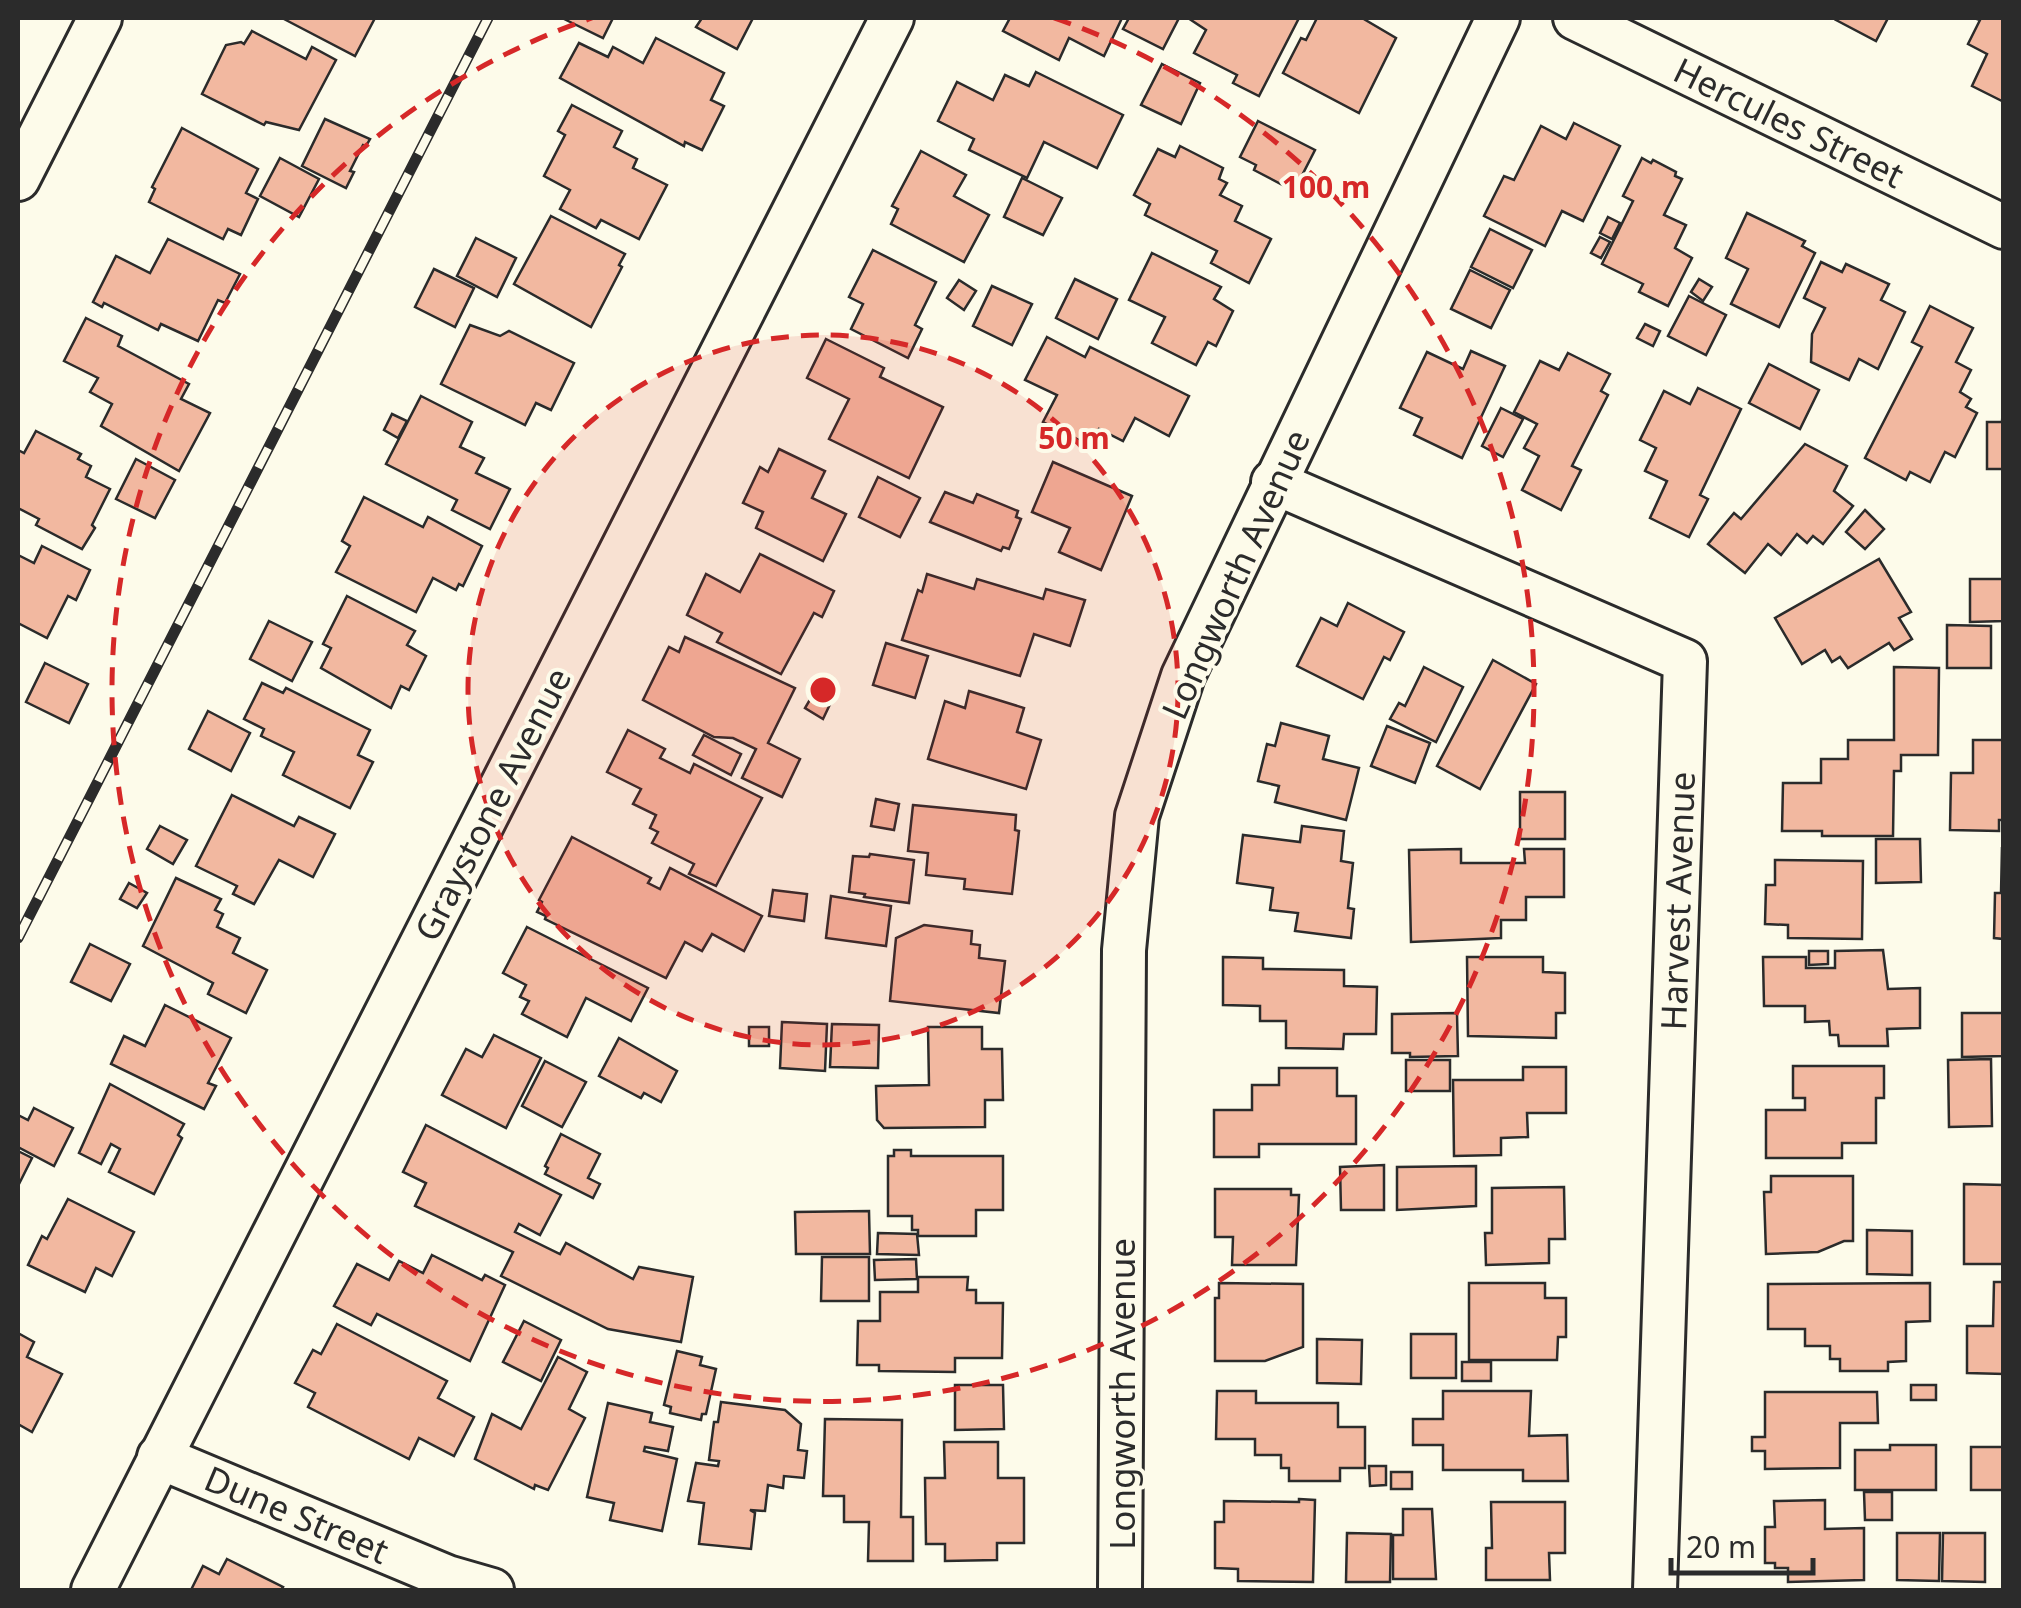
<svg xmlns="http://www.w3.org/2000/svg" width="2021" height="1608" font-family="'Noto Sans',sans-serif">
  <rect width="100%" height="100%" fill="#fdfbea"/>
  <g fill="#f2b8a0" stroke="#2b2b2b" stroke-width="2.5">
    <polygon points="282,18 375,18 355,56"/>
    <polygon points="562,18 613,18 603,38"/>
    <polygon points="702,18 753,18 737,49 696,27"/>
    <polygon points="1010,18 1122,18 1104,56 1069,38 1059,60 1003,31"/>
    <polygon points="1129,18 1179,18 1163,49 1123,29"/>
    <polygon points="1188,18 1299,18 1259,96 1233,83 1237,75 1194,53 1206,30"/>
    <polygon points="1317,18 1362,18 1396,38 1359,113 1283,73 1301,38 1306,40"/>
    <polygon points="1838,18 1888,18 1876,41 1836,20"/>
    <polygon points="1974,18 2004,18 2004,102 1972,86 1987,54 1968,44 1980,20"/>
    <polygon points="252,31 306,59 312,47 336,60 299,130 266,122 264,125 202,94 226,45 241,42 244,44"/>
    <polygon points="656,38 724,73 711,100 724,106 702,150 685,142 684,146 560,78 579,43 608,57 613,47 643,63"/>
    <polygon points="1162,64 1200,83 1181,124 1141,105"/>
    <polygon points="1036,72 1123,115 1097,168 1044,142 1027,178 969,150 974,139 938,121 957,82 993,100 1005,75 1029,86"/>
    <polygon points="572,105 622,131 614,147 637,159 633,168 667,185 639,239 601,220 596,228 560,209 570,190 544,176 565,135 558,131"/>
    <polygon points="325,119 370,139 366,146 363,145 350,171 354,172 346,188 302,166"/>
    <polygon points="1258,121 1315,150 1294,191 1254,170 1256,165 1240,157"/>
    <polygon points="1574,123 1620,146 1583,221 1562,211 1545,246 1484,216 1504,176 1514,180 1541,126 1566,139"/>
    <polygon points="182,128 258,169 246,193 258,199 241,235 228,229 223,239 149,202 155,189 152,187"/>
    <polygon points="1180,146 1223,168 1219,179 1227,183 1220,195 1242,206 1235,221 1271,239 1249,283 1211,263 1217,251 1145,215 1150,204 1134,195 1158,149 1175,157"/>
    <polygon points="921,151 966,175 954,196 989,215 964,262 891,224 898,209 892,206"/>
    <polygon points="280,158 319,179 299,217 260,196"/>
    <polygon points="1642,158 1651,163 1653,160 1676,172 1675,176 1682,179 1664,215 1686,225 1675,248 1692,258 1668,306 1639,292 1643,284 1602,264 1633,201 1623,196"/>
    <polygon points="1022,178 1062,198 1043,235 1004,217"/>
    <polygon points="1747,213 1805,241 1802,246 1815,253 1779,327 1731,304 1748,269 1726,258"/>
    <polygon points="551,216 625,254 619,265 622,267 591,327 514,284"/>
    <polygon points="1608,217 1620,223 1612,239 1600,233"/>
    <polygon points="1490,229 1532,250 1513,288 1471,267"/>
    <polygon points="1600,237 1610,242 1601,258 1591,253"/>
    <polygon points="476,238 516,258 497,297 457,276"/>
    <polygon points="168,239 240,274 225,303 218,300 198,341 161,324 158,330 104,303 102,307 93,302 116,256 150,273"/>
    <polygon points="873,250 936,282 915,325 922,329 908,358 851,329 863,304 849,297"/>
    <polygon points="1152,253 1221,287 1214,299 1233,311 1216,346 1208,342 1196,365 1152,343 1165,317 1129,300"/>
    <polygon points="1821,262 1842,272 1846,264 1889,284 1881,300 1905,312 1878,369 1859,359 1849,380 1811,362 1812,334 1825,308 1804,298"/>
    <polygon points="434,269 474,288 455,327 415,307"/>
    <polygon points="1470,270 1510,290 1491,328 1451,309"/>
    <polygon points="1075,279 1117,299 1098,339 1056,318"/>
    <polygon points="1699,279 1712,287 1703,301 1691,292"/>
    <polygon points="959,280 976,291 964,310 947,298"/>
    <polygon points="992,286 1032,304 1012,345 973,326"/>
    <polygon points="1689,296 1726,315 1706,355 1668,336"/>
    <polygon points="1930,306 1973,328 1956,362 1971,370 1960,392 1971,399 1966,407 1977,413 1955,457 1945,452 1930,482 1910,472 1906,480 1865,458 1922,347 1912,342"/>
    <polygon points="86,318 122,336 118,346 189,384 181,399 210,413 179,471 101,426 112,404 90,392 98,378 64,361"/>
    <polygon points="1645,324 1660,331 1653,346 1637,338"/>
    <polygon points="470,325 500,336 509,331 574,363 551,410 536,403 525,425 441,384"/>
    <polygon points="1047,337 1085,357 1090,347 1189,396 1169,436 1135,418 1123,441 1099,429 1091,446 1043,422 1057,395 1025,380"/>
    <polygon points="826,339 884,368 880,377 943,407 909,478 829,439 849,399 807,378"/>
    <polygon points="1471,351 1505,366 1462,458 1414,435 1422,418 1400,408 1427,352 1463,369"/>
    <polygon points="1568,353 1610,374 1601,391 1608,395 1572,466 1581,470 1561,510 1522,490 1539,456 1524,448 1537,424 1514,412 1540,361 1559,370"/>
    <polygon points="1769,364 1819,390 1800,429 1749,403"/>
    <polygon points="1698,388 1741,409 1700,495 1708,499 1689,537 1650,518 1667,481 1645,471 1656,448 1640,440 1664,391 1690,404"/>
    <polygon points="2004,390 2004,469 1987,469 1987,422 2002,422"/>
    <polygon points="421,396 472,422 460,447 484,458 476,473 510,489 490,529 452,510 457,500 386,464"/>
    <polygon points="1501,408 1523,419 1503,457 1482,446"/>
    <polygon points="392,414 407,421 398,438 384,430"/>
    <polygon points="36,431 81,454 78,459 91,466 86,477 110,489 92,525 95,528 82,549 36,525 39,519 18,508 18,450 24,453"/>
    <polygon points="1805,444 1847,466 1834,491 1853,506 1823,544 1813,536 1807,543 1797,534 1781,555 1768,544 1745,573 1708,544 1734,513 1741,519"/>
    <polygon points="779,449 825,471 812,498 846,514 823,561 756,528 763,512 743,503 760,467 768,472"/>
    <polygon points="136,459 175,480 155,518 116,499"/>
    <polygon points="1053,462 1132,496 1101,570 1059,552 1070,528 1032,512"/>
    <polygon points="878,477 920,498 900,537 859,517"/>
    <polygon points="945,492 973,503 977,494 1018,511 1016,517 1021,519 1009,549 1003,547 1001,551 930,522"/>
    <polygon points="364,497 423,527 428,517 482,546 463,586 459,584 456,590 433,578 416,612 336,572 350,546 342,541"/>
    <polygon points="1865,510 1884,529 1865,549 1846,532"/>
    <polygon points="42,546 90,570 76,600 68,596 47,638 18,623 18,555 34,563"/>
    <polygon points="760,554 834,591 822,617 814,613 781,674 717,642 722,633 687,615 706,574 740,592"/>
    <polygon points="1879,559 1911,612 1899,618 1912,639 1894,650 1889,643 1848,668 1840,657 1832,662 1825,650 1802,664 1775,618"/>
    <polygon points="927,574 974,589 977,579 1043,599 1046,589 1085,600 1070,646 1034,634 1020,676 902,640 918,590 922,592"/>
    <polygon points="1970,579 2004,579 2004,621 1970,622"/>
    <polygon points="347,596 415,631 407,645 426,656 409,690 401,686 391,708 321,668 331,648 323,644"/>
    <polygon points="1348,603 1404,632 1390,660 1384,657 1363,699 1297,666 1321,618 1337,626"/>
    <polygon points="269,621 312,642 292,681 250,659"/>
    <polygon points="1947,625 1991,626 1991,668 1947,668"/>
    <polygon points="685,637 795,688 768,743 800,759 782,797 742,778 756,749 733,738 714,737 643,700 669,647 679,652"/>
    <polygon points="886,643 928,656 915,698 873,685"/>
    <polygon points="1493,660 1536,684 1480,789 1437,766"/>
    <polygon points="45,663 88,684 69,723 26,702"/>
    <polygon points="1424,667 1463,687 1436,742 1390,719 1399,703 1405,706"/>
    <polygon points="1894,667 1939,668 1938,755 1901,755 1901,771 1894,771 1893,836 1822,836 1822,831 1782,831 1783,783 1821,783 1821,759 1848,759 1848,740 1894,740"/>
    <polygon points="262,683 283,693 286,688 370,730 358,755 373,762 350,808 283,775 294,752 261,736 264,729 244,719"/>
    <polygon points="815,691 832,700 823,719 805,708"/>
    <polygon points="969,691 1024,708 1017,732 1041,740 1026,789 928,759 945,701 965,708"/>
    <polygon points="208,711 250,733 231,771 189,749"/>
    <polygon points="1281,723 1329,736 1323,759 1359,768 1346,820 1275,802 1279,786 1258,781 1267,744 1275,746"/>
    <polygon points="1387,726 1430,743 1415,783 1371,766"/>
    <polygon points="628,730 665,749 660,758 690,773 694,764 762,798 716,886 689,874 694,864 652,843 658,832 650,828 656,815 633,804 641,789 607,772"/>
    <polygon points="704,735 741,754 731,775 693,755"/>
    <polygon points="1973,740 2004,740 2004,820 1999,820 1999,831 1950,830 1951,773 1973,773"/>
    <rect x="1520" y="792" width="45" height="47"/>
    <polygon points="232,795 294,826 299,817 335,834 313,877 279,860 254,904 233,894 237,886 196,866"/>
    <polygon points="876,799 899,804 894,830 871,826"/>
    <polygon points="913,805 1016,815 1015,830 1019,831 1012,894 964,889 965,879 926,875 928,853 908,851"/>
    <polygon points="160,826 187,840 173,864 147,849"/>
    <polygon points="1302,826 1344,831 1341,861 1353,863 1348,908 1354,909 1351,938 1295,931 1298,913 1270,910 1273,888 1237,883 1243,835 1300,842"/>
    <polygon points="572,837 651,878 648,883 660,889 670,868 762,916 744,951 712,934 702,951 685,942 666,978 545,919 546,916 537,912 542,902 539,900"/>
    <polygon points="1876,839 1920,839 1921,882 1876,883"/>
    <polygon points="2002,847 2004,939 1994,938 1995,893 2001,893"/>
    <polygon points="1461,849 1461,863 1525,863 1524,849 1564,849 1564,897 1526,897 1526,920 1501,920 1501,938 1411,942 1409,850"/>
    <polygon points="870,854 914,860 909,903 864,897 865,894 849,892 853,856 869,857"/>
    <polygon points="1775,860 1863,861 1862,939 1788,938 1788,925 1765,924 1766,885 1775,885"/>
    <polygon points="176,878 221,899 215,910 223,914 217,927 240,938 233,953 267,970 246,1013 208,994 213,983 143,946"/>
    <polygon points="129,883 147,893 137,908 120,899"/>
    <polygon points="773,890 807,894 804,921 769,916"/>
    <polygon points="831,896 891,906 886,946 826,938"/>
    <polygon points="924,925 972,931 971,944 980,945 979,958 1005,961 999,1013 890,1001 896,938"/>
    <polygon points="527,927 648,988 631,1021 586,998 567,1037 522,1014 529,1001 520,997 526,985 503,973"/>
    <polygon points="90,944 130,964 111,1001 71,982"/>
    <polygon points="1883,950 1888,989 1920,988 1920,1028 1887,1029 1888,1046 1839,1046 1838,1035 1830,1035 1829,1021 1805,1022 1805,1006 1764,1006 1763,957 1806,957 1806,968 1835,968 1835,951"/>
    <polygon points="1809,951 1828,951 1828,964 1809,965"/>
    <polygon points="1223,957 1263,958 1263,969 1344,970 1344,986 1377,987 1376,1034 1344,1034 1343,1049 1286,1048 1286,1021 1260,1021 1260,1006 1223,1005"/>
    <polygon points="1467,957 1543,957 1543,972 1565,973 1565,1013 1556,1013 1556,1038 1468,1036"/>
    <polygon points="165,1005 231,1038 208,1083 216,1086 204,1109 111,1064 124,1036 145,1046"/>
    <polygon points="1457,1013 1458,1056 1410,1057 1410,1053 1392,1053 1392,1014"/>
    <polygon points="1962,1013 2004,1013 2004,1056 1962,1057"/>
    <polygon points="782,1022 827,1024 825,1071 780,1068"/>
    <polygon points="832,1024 879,1025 878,1068 830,1067"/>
    <rect x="749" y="1027" width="20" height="19"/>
    <polygon points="928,1027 982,1027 982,1049 1002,1049 1003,1100 985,1100 985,1127 884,1128 877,1120 876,1086 929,1085"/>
    <polygon points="494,1035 541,1058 506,1128 442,1095 466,1049 482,1057"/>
    <polygon points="619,1038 677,1071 661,1102 644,1093 641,1098 599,1076"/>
    <polygon points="1991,1059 1992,1126 1949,1127 1948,1060"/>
    <rect x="1406" y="1060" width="44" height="31"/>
    <polygon points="545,1061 586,1082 562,1127 522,1106"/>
    <polygon points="1793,1066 1884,1066 1884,1098 1876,1098 1876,1143 1842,1143 1842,1158 1766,1158 1766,1110 1805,1110 1805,1098 1793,1098"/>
    <polygon points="1523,1067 1566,1067 1566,1113 1527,1113 1528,1137 1501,1138 1501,1155 1454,1156 1453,1080 1523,1080"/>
    <polygon points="1279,1068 1337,1068 1337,1096 1356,1096 1356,1144 1259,1144 1259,1157 1214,1157 1214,1110 1252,1110 1252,1085 1279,1085"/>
    <polygon points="110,1084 184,1124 178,1135 182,1138 154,1194 109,1172 120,1149 111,1144 101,1164 79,1153"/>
    <polygon points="34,1108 73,1128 54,1166 18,1147 18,1115 28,1120"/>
    <polygon points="426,1125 561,1195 540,1235 519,1224 515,1232 560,1254 566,1243 633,1279 639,1267 693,1277 681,1342 608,1329 501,1276 513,1252 415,1206 426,1183 403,1172"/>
    <polygon points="561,1134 600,1154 588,1178 600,1184 593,1198 545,1174 548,1168 545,1166"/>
    <polygon points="894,1150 911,1150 911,1156 1003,1156 1003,1210 976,1210 976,1236 918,1236 918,1230 912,1230 912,1216 888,1216 888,1156 894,1156"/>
    <polygon points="18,1151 32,1158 18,1186"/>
    <polygon points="1384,1165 1384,1210 1341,1210 1340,1167"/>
    <polygon points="1476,1166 1476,1206 1397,1210 1397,1167"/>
    <polygon points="1771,1176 1853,1176 1853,1241 1844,1241 1818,1252 1766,1254 1764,1192 1771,1192"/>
    <polygon points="1964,1184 2004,1185 2004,1264 1964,1264"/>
    <polygon points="1564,1187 1565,1239 1549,1239 1549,1263 1486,1265 1485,1233 1492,1233 1492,1188"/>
    <polygon points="1215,1189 1291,1189 1291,1195 1299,1195 1296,1265 1232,1265 1233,1237 1215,1237"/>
    <polygon points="68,1199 134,1232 112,1276 96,1268 85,1292 28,1265 42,1236 47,1239"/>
    <polygon points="869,1211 870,1254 796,1254 795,1212"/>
    <polygon points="1867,1230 1912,1231 1912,1275 1867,1274"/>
    <polygon points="878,1233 917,1234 919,1255 877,1254"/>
    <polygon points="432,1255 482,1280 485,1275 505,1285 470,1361 377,1314 371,1325 334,1306 357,1264 389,1280 399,1261 423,1273"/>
    <polygon points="822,1257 869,1257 869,1301 821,1301"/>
    <polygon points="916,1259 917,1279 875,1280 874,1260"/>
    <polygon points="918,1277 968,1277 967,1290 976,1290 976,1303 1003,1303 1002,1358 955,1358 955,1372 879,1371 879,1365 857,1365 858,1321 880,1321 880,1292 918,1292"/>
    <polygon points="1994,1282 2004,1282 2004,1374 1967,1373 1967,1326 1993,1326"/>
    <polygon points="1219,1283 1303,1284 1303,1347 1265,1361 1215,1361 1215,1298 1219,1298"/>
    <polygon points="1469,1283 1545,1283 1545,1298 1566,1298 1566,1337 1558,1337 1557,1360 1469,1360"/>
    <polygon points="1930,1283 1930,1321 1906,1322 1906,1361 1888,1362 1888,1371 1840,1371 1840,1359 1830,1359 1830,1346 1805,1346 1805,1329 1768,1329 1768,1284"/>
    <polygon points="524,1321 561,1340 541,1381 503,1362"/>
    <polygon points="337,1324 447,1381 438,1398 474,1417 454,1456 419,1438 409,1459 308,1407 315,1393 295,1383 313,1350 321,1354"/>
    <polygon points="18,1333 34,1342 27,1357 62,1374 32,1432 18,1424"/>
    <rect x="1411" y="1334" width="45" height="44"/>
    <polygon points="1317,1339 1362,1340 1361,1384 1317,1383"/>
    <polygon points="677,1351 702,1357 700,1365 716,1369 706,1414 702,1414 701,1420 670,1413 671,1407 664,1405"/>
    <polygon points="558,1357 587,1372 569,1409 585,1418 548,1490 535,1485 534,1489 475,1459 492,1414 521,1429"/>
    <rect x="1462" y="1362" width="29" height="19"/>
    <polygon points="955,1385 1003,1385 1004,1429 955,1430"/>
    <rect x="1911" y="1385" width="25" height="15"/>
    <polygon points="1217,1391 1256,1391 1256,1403 1338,1403 1338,1427 1365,1427 1365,1468 1340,1468 1340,1481 1289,1481 1289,1468 1281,1468 1281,1455 1255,1455 1255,1439 1216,1439"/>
    <polygon points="1443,1391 1531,1391 1529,1436 1567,1435 1568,1481 1523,1481 1523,1470 1443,1470 1443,1445 1413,1445 1413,1419 1443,1419"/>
    <polygon points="1765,1392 1877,1392 1878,1423 1840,1423 1840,1468 1765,1469 1765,1451 1752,1451 1752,1437 1765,1437"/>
    <polygon points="721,1402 785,1410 801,1424 798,1450 807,1451 804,1478 784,1476 783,1488 768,1485 765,1511 750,1510 755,1513 751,1549 699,1544 704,1503 688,1501 696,1463 718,1466 719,1461 709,1460 714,1422 718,1422"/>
    <polygon points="608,1403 652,1413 650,1422 673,1427 668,1451 645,1447 644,1451 677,1459 662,1531 610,1520 614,1503 587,1497"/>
    <polygon points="825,1419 902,1420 901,1517 913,1517 913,1561 868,1561 869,1522 844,1522 844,1496 823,1496"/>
    <polygon points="944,1442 998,1442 998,1478 1024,1478 1024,1543 997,1543 997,1560 945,1561 945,1544 926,1544 925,1478 945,1478"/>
    <polygon points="1890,1445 1936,1445 1936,1490 1855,1490 1855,1450 1890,1450"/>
    <rect x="1971" y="1447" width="33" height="43"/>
    <polygon points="1369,1466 1386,1466 1386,1485 1370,1486"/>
    <rect x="1391" y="1472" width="21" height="17"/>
    <polygon points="1864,1492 1892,1492 1892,1520 1865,1520"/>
    <polygon points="1299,1499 1315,1500 1313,1582 1238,1581 1238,1569 1215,1568 1215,1522 1224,1522 1224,1501 1299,1502"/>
    <polygon points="1825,1500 1825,1529 1864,1528 1864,1580 1788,1582 1788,1568 1775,1568 1775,1563 1765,1563 1765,1527 1775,1527 1774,1501"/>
    <polygon points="1491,1502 1565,1502 1565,1553 1549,1553 1550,1580 1486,1580 1486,1548 1492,1548"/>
    <polygon points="1403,1509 1432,1509 1436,1579 1393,1579 1393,1535 1403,1535"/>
    <polygon points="1347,1533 1391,1534 1390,1582 1346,1582"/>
    <polygon points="1897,1533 1940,1533 1939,1581 1897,1580"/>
    <polygon points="1943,1533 1985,1533 1985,1582 1942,1581"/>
    <polygon points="227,1559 283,1587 281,1590 191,1590 203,1566 219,1574"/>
  </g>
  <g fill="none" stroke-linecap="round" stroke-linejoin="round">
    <defs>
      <g id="minor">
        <polyline points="1575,18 2004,227"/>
        <polyline points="18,179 100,18"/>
        <polyline points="1273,482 1685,661 1655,1590"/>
        <polyline points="159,1457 447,1577 492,1590"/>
        <polyline points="93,1590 892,18"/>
        <polyline points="1120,1590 1124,950 1137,816 1183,676 1498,18"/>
      </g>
    </defs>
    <use href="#minor" stroke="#2b2b2b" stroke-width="48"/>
    <use href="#minor" stroke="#fdfbea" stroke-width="42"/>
    <defs>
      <polyline id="rail" points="18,938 488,18"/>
    </defs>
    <use href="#rail" stroke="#2b2b2b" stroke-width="11"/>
    <use href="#rail" stroke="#fdfbea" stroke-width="8" stroke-dasharray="22" stroke-linecap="butt"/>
  </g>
  <circle cx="823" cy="690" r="355" fill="#d62828" fill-opacity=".12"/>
  <g fill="none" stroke="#d62828" stroke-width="5" stroke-dasharray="18 12">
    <circle cx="823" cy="690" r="355"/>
    <path d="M1054 18A711 711 0 1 1 592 18"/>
  </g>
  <g text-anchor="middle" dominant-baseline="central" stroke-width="8" stroke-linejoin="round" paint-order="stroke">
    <g font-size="35" fill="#2b2b2b" stroke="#fdfbea">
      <text transform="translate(1789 122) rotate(26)">Hercules Street</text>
      <text transform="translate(1235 574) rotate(-66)">Longworth Avenue</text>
      <text transform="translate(492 804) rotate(-63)">Graystone Avenue</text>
      <text transform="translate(1677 901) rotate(-88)">Harvest Avenue</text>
      <text transform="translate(1121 1394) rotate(-90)">Longworth Avenue</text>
      <text transform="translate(297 1514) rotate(23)">Dune Street</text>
    </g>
  </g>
  <circle cx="823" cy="690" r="15" fill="#d62828" stroke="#fdfbea" stroke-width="5"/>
  <g font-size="30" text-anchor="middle" font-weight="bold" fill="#d62828" stroke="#fdfbea" stroke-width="8" stroke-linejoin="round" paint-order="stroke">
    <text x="1326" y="198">100 m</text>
    <text x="1074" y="449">50 m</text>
  </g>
  <rect width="2021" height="1608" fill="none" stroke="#2b2b2b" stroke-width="40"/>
  <path d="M1671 1558v15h142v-15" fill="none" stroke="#2b2b2b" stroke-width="5"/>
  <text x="1686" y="1558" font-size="30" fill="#2b2b2b" stroke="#fdfbea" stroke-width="8" paint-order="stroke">20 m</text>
</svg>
